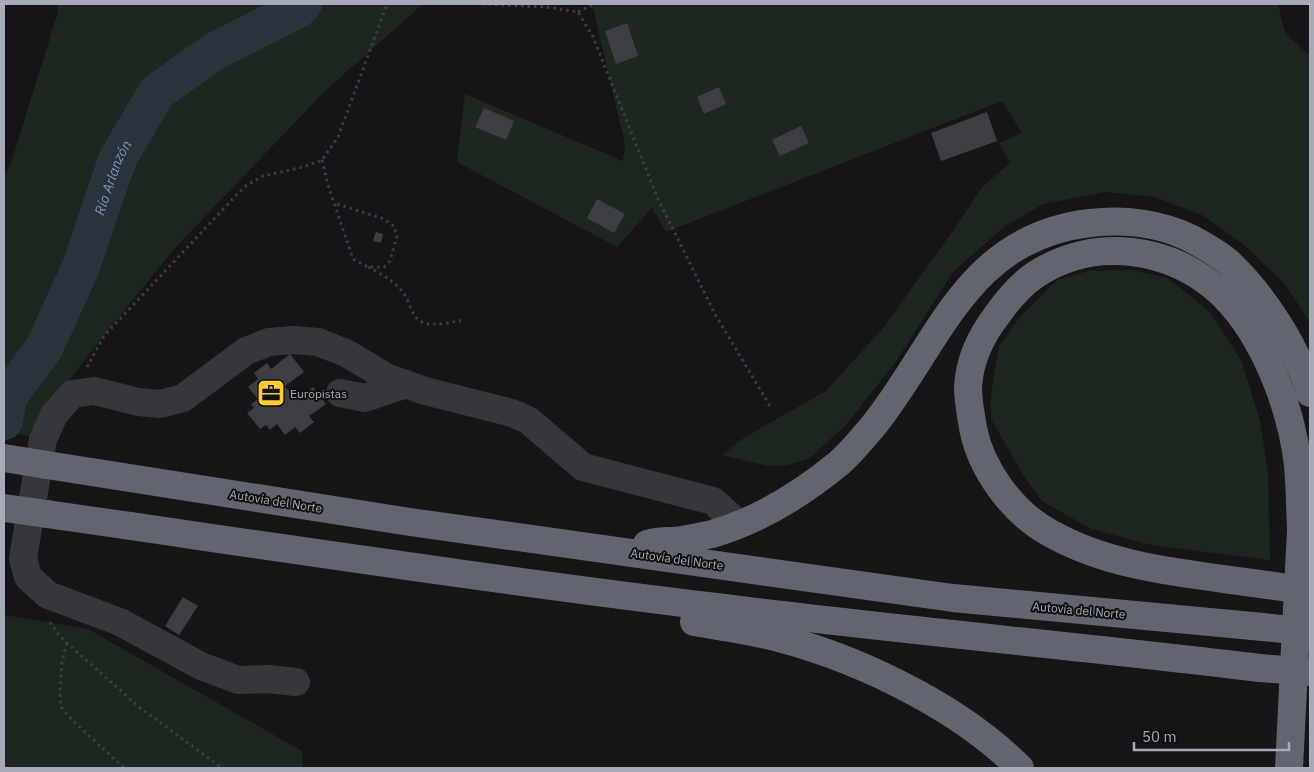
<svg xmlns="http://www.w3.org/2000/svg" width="1314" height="772" font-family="'IBM Plex Sans',sans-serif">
  <rect width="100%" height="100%" fill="#161618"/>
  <g fill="#1d271f">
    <polygon points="57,4 423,4 325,91 175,248 85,359 46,412 38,437 4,432 4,176 10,166 58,12"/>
    <polygon points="592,4 1278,4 1285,33 1310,56 1310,322 1284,283 1243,244 1204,216 1155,197 1105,192 1043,204 1004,227 953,272 897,360 846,425 810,458 788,465 768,466 722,455 745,437 826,391 883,328 955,228 982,187 1010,163 999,143 1022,133 1002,101 666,232 652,208 617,247 457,162 465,94 623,161 625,144"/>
    <polygon points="1131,270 1168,278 1210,312 1242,362 1260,421 1268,474 1270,560 1151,545 1091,529 1042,501 1025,478 991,419 991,394 999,346 1019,318 1057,280 1088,271"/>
    <polygon points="4,615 88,629 302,751 303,768 4,768"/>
  </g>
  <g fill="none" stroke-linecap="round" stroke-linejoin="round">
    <path stroke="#2a333d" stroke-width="38" id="s1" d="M4,421L8,397L44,348L80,269L118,158L157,92L215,51L298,9L303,4"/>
  </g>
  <g fill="#3d3e43">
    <polygon points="627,23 638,56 616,64 605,31"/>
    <polygon points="719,87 726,104 704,114 697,97"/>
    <polygon points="484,108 514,121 506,140 475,127"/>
    <polygon points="987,112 997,141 941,161 931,133"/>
    <polygon points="801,126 809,143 780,156 772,140"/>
    <polygon points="597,199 625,214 614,233 587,218"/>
    <polygon points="376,232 383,234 381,243 373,241"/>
    <polygon points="290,354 304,372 285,386 296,401 313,387 326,404 309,416 314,422 300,433 295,427 285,435 277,424 270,430 266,425 260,429 247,413 254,408 251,404 258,399 248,387 258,379 254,373 267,363 271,369"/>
    <polygon points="183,597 198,606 179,635 165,626"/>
  </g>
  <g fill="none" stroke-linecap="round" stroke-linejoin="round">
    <g stroke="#3c3e45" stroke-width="3" stroke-dasharray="2.5 4" stroke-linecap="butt">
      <polyline points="482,4 546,7 578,12 593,37 658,199 716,316 770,406"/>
      <polyline points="578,12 594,4"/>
      <polyline points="322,160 328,185 353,259 368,267 384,267 390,261 397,236 394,226 384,219 334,203"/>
      <path d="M368,267C381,274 393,280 403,292C410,302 411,318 424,323C433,327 456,321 466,320"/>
      <polyline points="87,367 104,336 244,187 263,176 303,167 322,160 338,137 387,4"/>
      <polyline points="50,622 58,634 67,643 139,707 222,768"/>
      <polyline points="67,643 62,661 60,692 61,707 72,720 124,768"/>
    </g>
    <g stroke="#36373d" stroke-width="28">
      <polyline points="340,393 365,398 406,384"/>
      <polyline points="296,682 268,679 238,680 201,666 120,622 48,595 28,577 23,558 43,439 54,415 72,394 94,391 139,402 160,404 183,398 246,351 269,342 294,340 318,342 346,353 388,378 425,391 512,413 528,420 583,467 713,501 739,524"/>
    </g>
    <g stroke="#62646f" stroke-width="28">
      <polyline points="47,465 410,522 953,598 1263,627"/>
      <path d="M47,514C270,546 493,580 716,607C897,630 1079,646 1260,668"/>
      <path d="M647,544C659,540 669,542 682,540C691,539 702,536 712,534C758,521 801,494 838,464C851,453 863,438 874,425C940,342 967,237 1090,223C1124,219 1161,223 1192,239C1205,246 1219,254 1229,263C1263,295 1298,348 1310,393"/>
      <path d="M1267,585C1195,574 1115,570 1050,533C1013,513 981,470 973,428C971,415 968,401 968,388C969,362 981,336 997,315C1007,301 1020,285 1035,275C1093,236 1173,246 1223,295C1265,337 1291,407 1298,465C1300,487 1300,509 1301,530L1289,768"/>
      <path d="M694,622C717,626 740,629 762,634C850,654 956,704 1020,768"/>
    </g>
    <g stroke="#62646f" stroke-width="28">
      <polyline points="4,458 47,465"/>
      <polyline points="4,508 47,514"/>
      <polyline points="1267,585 1310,591"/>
      <polyline points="1263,627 1310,632"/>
      <polyline points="1260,668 1310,672"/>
    </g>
  </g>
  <defs>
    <symbol id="office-square" viewBox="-11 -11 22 22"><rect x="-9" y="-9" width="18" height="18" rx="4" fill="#ffcd27" stroke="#111113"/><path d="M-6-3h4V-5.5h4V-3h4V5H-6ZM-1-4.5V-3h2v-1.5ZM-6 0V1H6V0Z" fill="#111"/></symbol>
  </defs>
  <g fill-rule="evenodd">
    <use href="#office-square" x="255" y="377" width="32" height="32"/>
  </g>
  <g text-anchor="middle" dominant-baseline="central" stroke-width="4" stroke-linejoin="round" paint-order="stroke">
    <g font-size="12" fill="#a6aab9" stroke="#111113" text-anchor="start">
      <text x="290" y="393">Europistas</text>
    </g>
    <g font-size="12" fill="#a6aab9" stroke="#111113">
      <text transform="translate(276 501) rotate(9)">Autovía del Norte</text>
      <text transform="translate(677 559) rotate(8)">Autovía del Norte</text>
      <text transform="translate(1079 610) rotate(5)">Autovía del Norte</text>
    </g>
    <g font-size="14" font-style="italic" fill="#7a95b8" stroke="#111113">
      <text stroke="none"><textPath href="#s1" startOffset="269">Río Arlanzón</textPath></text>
    </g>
  </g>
  <rect width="1314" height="772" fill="none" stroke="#a6aab9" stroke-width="10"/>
  <path d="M1134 742v8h155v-8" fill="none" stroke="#a6aab9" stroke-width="2.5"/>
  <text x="1142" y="742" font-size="15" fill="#a6aab9" stroke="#111113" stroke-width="4" paint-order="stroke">50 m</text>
</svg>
